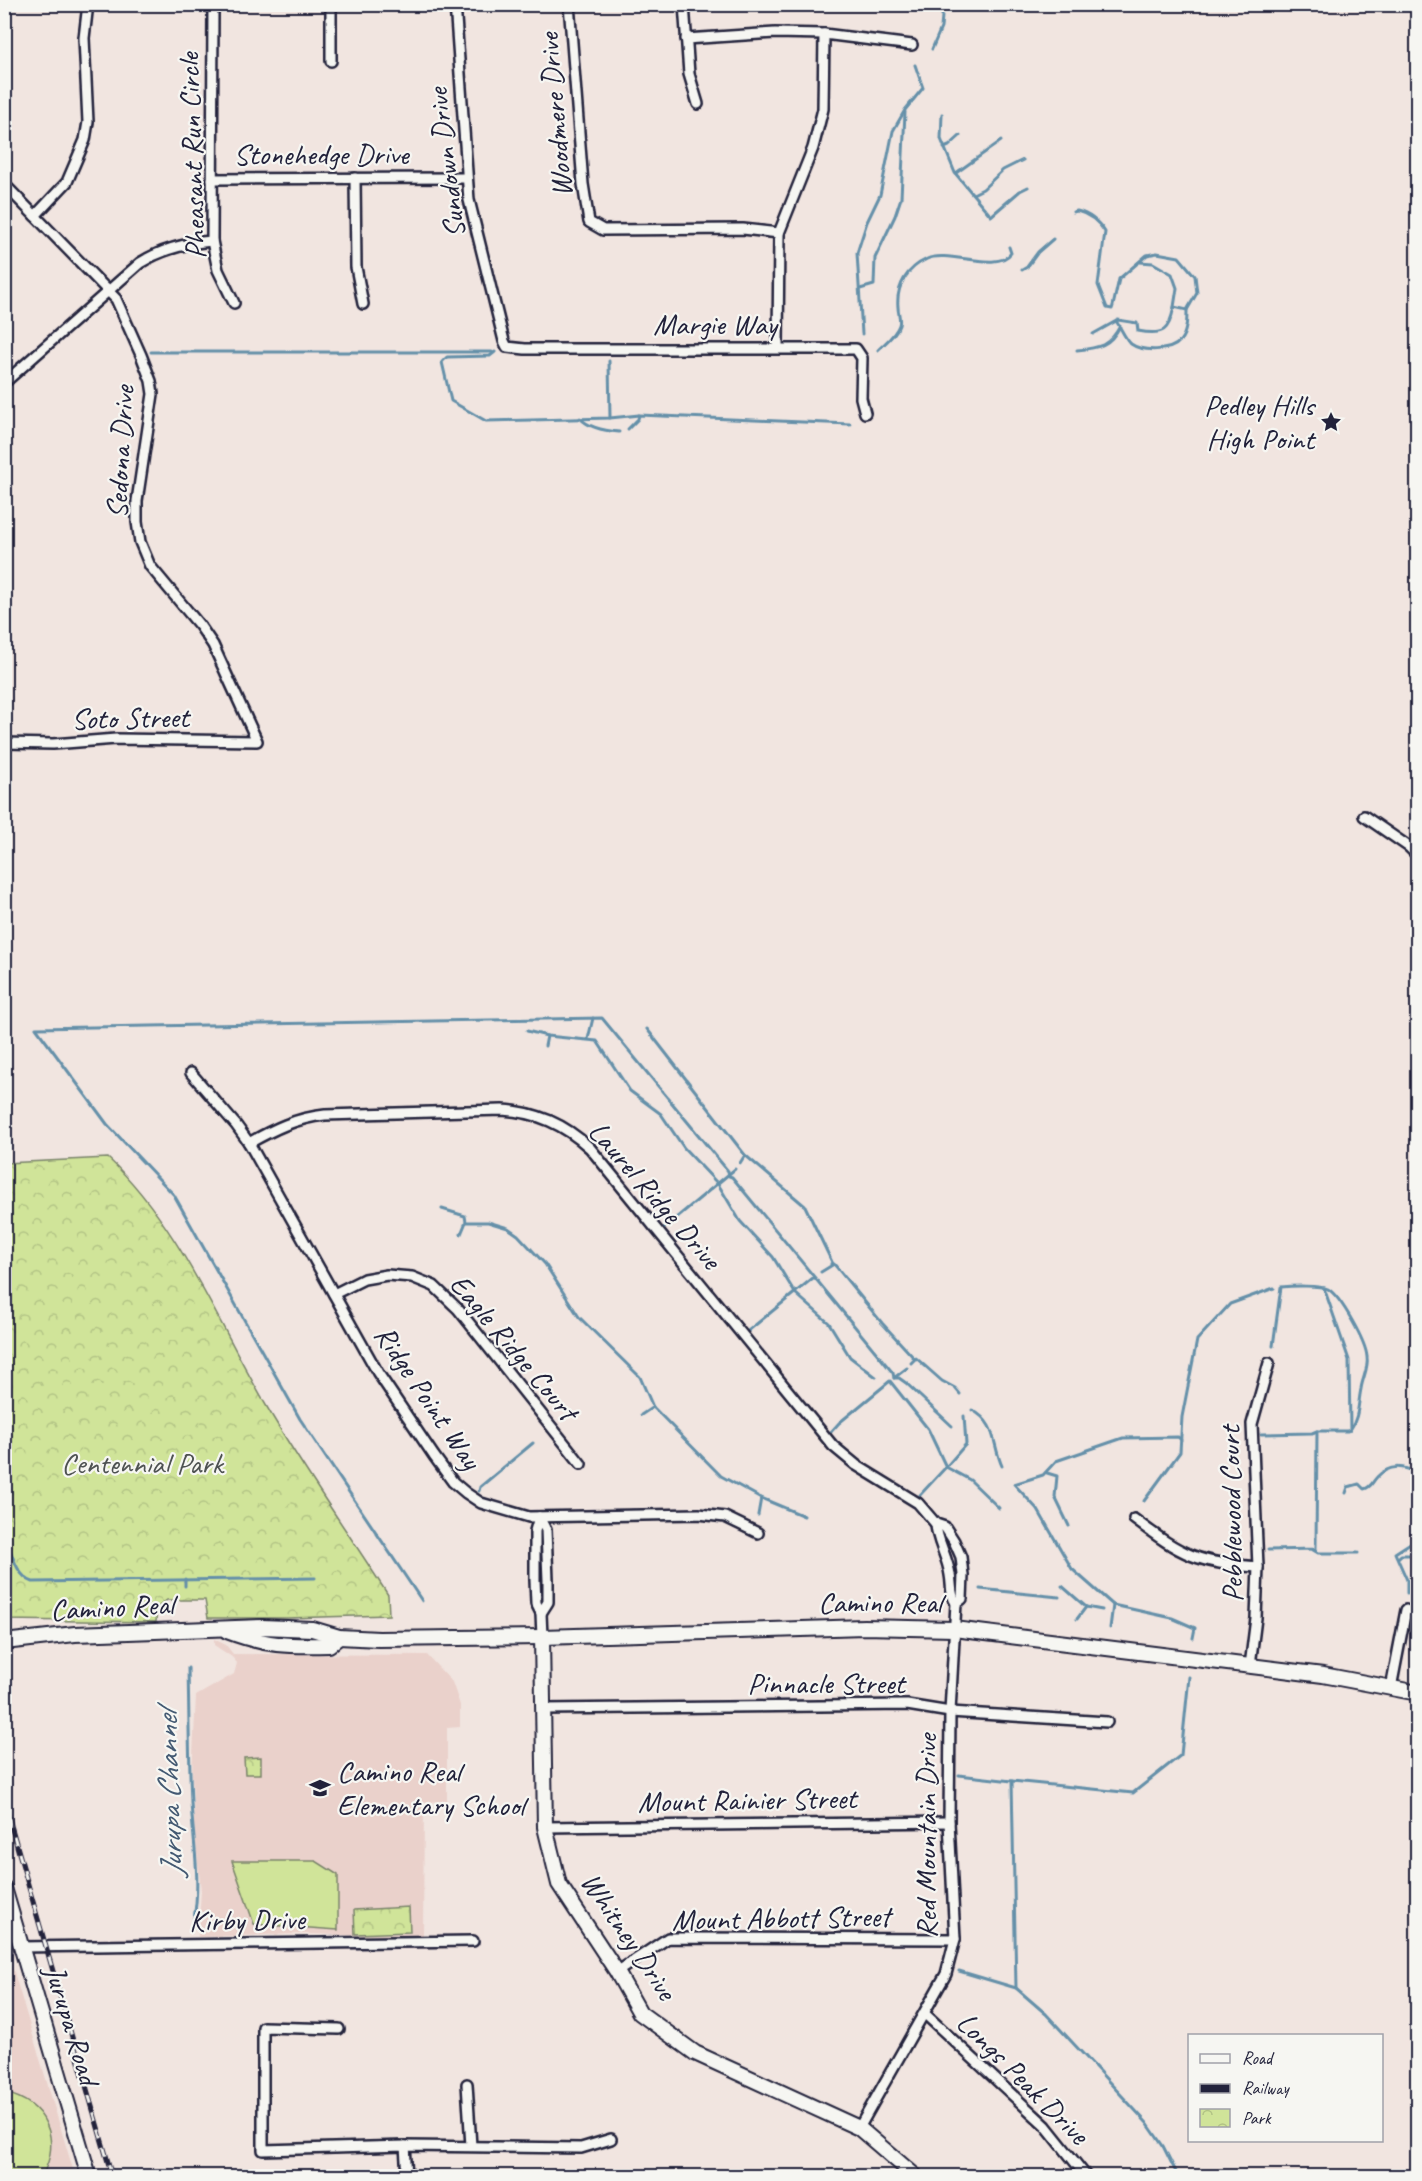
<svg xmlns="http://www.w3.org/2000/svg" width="1422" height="2181" font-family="Caveat,sans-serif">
  <defs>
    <pattern id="park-crowns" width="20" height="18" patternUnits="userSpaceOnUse" patternTransform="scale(1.5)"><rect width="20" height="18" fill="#d0e499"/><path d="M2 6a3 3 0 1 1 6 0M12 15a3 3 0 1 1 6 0" fill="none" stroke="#b2c385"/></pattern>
  </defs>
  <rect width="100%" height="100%" fill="#f1e5e0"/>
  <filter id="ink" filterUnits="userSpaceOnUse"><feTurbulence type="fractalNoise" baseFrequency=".0167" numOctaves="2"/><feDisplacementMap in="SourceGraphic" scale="12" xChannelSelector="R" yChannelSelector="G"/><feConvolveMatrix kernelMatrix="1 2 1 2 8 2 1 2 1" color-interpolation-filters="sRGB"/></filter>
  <g filter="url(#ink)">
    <g fill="#ead1cb">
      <polygon points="214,1639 226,1645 233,1654 427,1655 452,1682 460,1705 460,1727 447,1728 447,1801 424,1802 423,1937 304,1934 198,1937 201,1891 194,1825 192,1774 196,1696 234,1674 237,1663 232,1657 214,1645"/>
      <polygon points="4,1949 7,1949 75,2176 5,2176"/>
    </g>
    <g fill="#d0e499" stroke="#79836a" stroke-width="1.5">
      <polygon points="232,1861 316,1861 338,1875 338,1930 254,1924"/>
      <polygon points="5,1963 7,1963 9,2051 5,2054"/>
      <path d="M5,2093C46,2103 62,2139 42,2176H5Z"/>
    </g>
    <g fill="url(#park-crowns)" stroke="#79836a" stroke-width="1.5">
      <path d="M108,1158C179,1224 218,1324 267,1407C304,1471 348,1532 388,1595L389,1615L287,1618H208L205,1600H167L157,1608L156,1622L5,1620V1163Z"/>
      <polygon points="261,1757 261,1774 245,1774 244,1758"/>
      <polygon points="409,1907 410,1932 355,1934 354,1910"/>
    </g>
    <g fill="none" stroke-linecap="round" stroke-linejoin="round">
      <g stroke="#6590a9" stroke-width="3">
        <polyline points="932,49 941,28 943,4"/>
        <polyline points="942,114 941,139 955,173 991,216 1020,191 1028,187"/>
        <polyline points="944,148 949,146 960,136"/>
        <polyline points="956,173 1001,141"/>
        <polyline points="973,194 983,189 1003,170 1023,160"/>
        <path d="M1073,212L1077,211C1089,214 1098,221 1105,232L1098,285L1107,308L1112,309L1113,306L1119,279L1147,255L1157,253L1179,257L1195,276L1197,293L1187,310"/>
        <polyline points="1140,262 1153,263 1172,274 1177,288 1174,307"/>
        <polyline points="1022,270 1027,267 1038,252 1053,239"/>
        <polyline points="860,289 874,285 875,258 895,216 901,198 905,112"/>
        <polyline points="862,334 857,253 867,222 880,195 893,131 905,110 923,88 915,65"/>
        <path d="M1093,334L1118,320L1137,323L1138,331C1164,336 1169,331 1174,307L1187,310C1187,320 1187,333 1180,341C1171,352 1142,352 1131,344C1125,339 1121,328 1116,321"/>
        <path d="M878,350C885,343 896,335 899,325C901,319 898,313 898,307C896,286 907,268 927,259C948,249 997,273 1011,253L1009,247"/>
        <path d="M1077,350C1099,348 1110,346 1120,326"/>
        <polyline points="151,352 492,352"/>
        <polyline points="495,352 490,356 447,357 442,362 451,401 486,421 610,418 609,361"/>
        <path d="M580,418C589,428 606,431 619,432"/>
        <polyline points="610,418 639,415 850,424"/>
        <polyline points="628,429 638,419 639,415"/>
        <polyline points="647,1029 745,1155 805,1206 832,1262 831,1264"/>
        <polyline points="527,1031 547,1036 597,1041 630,1091 661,1114 684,1148 718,1184 740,1221 773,1257 795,1293 829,1323 850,1357 876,1377"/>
        <polyline points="588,1039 593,1018"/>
        <polyline points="545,1046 547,1036"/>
        <polyline points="740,1163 745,1155"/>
        <polyline points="442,1209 465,1216 466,1222 488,1222 508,1228 518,1235 545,1264 579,1317 640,1377 653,1407 721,1476 761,1498"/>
        <polyline points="664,1228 735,1169"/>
        <polyline points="461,1234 466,1222"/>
        <polyline points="821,1272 834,1264 882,1323 914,1358"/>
        <polyline points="748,1331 813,1278"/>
        <path d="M1273,1346L1281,1287C1291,1286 1320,1285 1328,1289C1341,1297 1366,1342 1367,1357C1369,1368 1362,1379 1361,1389C1358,1403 1359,1418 1350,1430"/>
        <polyline points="911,1363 916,1358 942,1381 955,1388 960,1394"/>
        <polyline points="894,1378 899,1378 906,1383 952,1426"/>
        <path d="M972,1410C997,1423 992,1444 1002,1466"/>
        <polyline points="641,1415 653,1407"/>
        <polyline points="830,1433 839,1423 890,1381 928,1429 946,1467 966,1444 964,1416"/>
        <polyline points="1261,1434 1312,1433 1317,1431"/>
        <polyline points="1181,1440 1178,1437 1123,1438 1056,1461 1043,1475 1014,1484 1038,1510 1072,1569 1113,1605 1172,1618 1195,1628 1193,1638"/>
        <polyline points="1047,1473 1057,1476 1055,1497 1069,1526"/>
        <polyline points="479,1491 480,1487 533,1443"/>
        <path d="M1346,1493L1348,1487L1359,1484L1364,1489C1372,1487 1372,1482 1377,1477C1389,1464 1405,1465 1418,1475"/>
        <polyline points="920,1495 946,1467 970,1480 999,1508"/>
        <polyline points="1144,1501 1180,1452 1182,1417 1197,1340 1230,1304 1274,1288"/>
        <polyline points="758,1515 761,1498 804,1516"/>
        <path d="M4,1534C11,1549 15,1576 33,1582L315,1578"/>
        <polyline points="1268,1550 1316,1549 1317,1431 1347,1431 1350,1430 1349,1360 1324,1288"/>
        <polyline points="1313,1550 1318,1553 1358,1553"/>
        <polyline points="1398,1558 1401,1555 1418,1555"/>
        <polyline points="185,1579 185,1586"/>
        <polyline points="1062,1586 1086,1607 1077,1619"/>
        <polyline points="980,1589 1059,1597"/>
        <polyline points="1407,1593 1407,1580 1395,1553 1418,1538"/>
        <polyline points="422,1601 300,1419 174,1195 107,1124 36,1028 602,1018 728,1171 729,1176 732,1177 893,1373 894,1378 907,1368"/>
        <polyline points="1086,1607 1102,1610"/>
        <polyline points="1110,1628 1113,1605"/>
        <path d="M188,1668C189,1713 189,1758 191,1802C193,1840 201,1880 194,1918"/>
        <polyline points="959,1775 1012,1781 1016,1988"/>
        <polyline points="1012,1781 1133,1793 1181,1755 1189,1677"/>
        <polyline points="959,1971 1016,1988 1046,2014 1147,2123 1163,2146 1178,2176"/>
      </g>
      <defs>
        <g id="street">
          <polyline points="213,4 212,241 218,270 234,303"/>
          <polyline points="331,4 331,61"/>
          <polyline points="455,4 469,200 504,341 507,347 525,349 856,349 862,358 861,398 865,413"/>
          <polyline points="569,4 583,184 589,222 603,230 743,229 779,233"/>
          <polyline points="684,4 689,74 698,104"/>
          <polyline points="686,39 775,33 824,34 912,45"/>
          <polyline points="355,178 356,267 363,304"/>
          <polyline points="212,179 467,178"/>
          <polyline points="4,184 116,299 141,355 151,381 153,394 137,501 137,522 140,542 150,566 200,626 213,645 257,741 116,739 53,744 4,743"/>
          <polyline points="35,216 67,182 85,140 88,122 84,38 88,4"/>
          <polyline points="778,348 779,233 813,148 823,109 824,34"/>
          <path d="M4,383L140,263C162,249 186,243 212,241"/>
          <polyline points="1364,816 1409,847 1418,856"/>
          <polyline points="191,1073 236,1125 249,1143 378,1373 434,1456 453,1482 466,1493 481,1503 529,1517 699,1514 725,1517 758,1533"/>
          <path d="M249,1143C274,1129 296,1118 325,1115L502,1110C537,1112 564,1124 590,1148L833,1446L856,1465L918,1503L936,1524L945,1527L954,1541L961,1557L963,1575L962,1599L956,1603"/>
          <polyline points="334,1294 364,1279 387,1275 412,1277 434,1286 458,1309 581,1464"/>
          <polyline points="539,1517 535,1531 535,1580 536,1603 541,1613 542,1637"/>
          <polyline points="539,1517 546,1530 548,1580 548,1602 541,1613"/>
          <path d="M1134,1519C1183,1556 1197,1563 1258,1567"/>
          <polyline points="1250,1666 1256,1618 1258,1567 1252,1424 1269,1363"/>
          <polyline points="1391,1688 1406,1610"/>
          <polyline points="544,1709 907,1705 950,1712 1107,1722"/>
          <polyline points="545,1827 949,1822"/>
          <polyline points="20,1947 473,1941"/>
          <polyline points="617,1972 668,1938 955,1939"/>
          <polyline points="925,2014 1046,2126 1086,2176"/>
          <polyline points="339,2029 263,2027 263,2150 405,2146 581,2148 611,2139"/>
          <polyline points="467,2084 471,2146"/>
          <path d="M859,2128L946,1974L955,1939L949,1822L950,1712L956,1603C950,1595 952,1585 950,1575C948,1558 936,1539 936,1524"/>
          <polyline points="405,2146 407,2176"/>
        </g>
        <g id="secondary">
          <path d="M227,1631C266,1646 288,1646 329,1645L339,1637"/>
          <polyline points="542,1637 545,1827 559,1884 617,1972 640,2013 695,2053 859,2128 915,2176"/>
          <polyline points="4,1642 75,1634 262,1627 312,1629 339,1637 379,1639 542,1637 864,1627 954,1629 1323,1675 1418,1693"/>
          <polyline points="4,1888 89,2176"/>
        </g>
      </defs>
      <use href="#street" stroke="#22223b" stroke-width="14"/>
      <use href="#secondary" stroke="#22223b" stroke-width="18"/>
      <use href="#street" stroke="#f6f6f2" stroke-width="9"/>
      <use href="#secondary" stroke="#f6f6f2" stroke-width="14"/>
      <defs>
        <polyline id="rail" points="4,1801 112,2176"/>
      </defs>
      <use href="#rail" stroke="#22223b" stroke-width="5"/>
      <use href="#rail" stroke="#f6f6f2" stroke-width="3" stroke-dasharray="9" stroke-linecap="butt"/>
    </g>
  </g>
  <defs>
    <symbol id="sight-bare" viewBox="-9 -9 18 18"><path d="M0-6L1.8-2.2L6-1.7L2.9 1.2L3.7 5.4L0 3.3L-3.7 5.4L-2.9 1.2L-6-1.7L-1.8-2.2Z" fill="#22223b" stroke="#f6f6f2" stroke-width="2.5" paint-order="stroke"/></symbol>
    <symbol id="school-bare" viewBox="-9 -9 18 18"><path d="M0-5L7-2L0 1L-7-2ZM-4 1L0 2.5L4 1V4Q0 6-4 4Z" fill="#22223b" stroke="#f6f6f2" stroke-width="2.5" paint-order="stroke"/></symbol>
  </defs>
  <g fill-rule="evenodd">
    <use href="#sight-bare" x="1316" y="407" width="30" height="30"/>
    <use href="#school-bare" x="305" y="1773" width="30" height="30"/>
  </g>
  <g text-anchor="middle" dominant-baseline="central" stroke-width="4.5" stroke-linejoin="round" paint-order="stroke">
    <g font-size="30" fill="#22223b" stroke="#f6f6f2">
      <text transform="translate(555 115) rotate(-95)">Woodmere Drive</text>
      <text x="321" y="154">Stonehedge Drive</text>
      <text transform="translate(192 156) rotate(-92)">Pheasant Run Circle</text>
      <text transform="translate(446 163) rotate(-97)">Sundown Drive</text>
      <text x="715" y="324">Margie Way</text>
      <text transform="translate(120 452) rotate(-87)">Sedona Drive</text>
      <text transform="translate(130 718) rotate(-1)">Soto Street</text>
      <text transform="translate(655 1195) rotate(49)">Laurel Ridge Drive</text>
      <text transform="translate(514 1347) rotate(50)">Eagle Ridge Court</text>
      <text transform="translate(428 1397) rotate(56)">Ridge Point Way</text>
      <text transform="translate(1231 1514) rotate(-91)">Pebblewood Court</text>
      <text x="880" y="1602">Camino Real</text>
      <text transform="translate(112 1607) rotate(-3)">Camino Real</text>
      <text x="826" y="1683">Pinnacle Street</text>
      <text transform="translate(747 1800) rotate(-1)">Mount Rainier Street</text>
      <text transform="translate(926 1836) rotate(-90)">Red Mountain Drive</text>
      <text transform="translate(781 1918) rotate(-1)">Mount Abbott Street</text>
      <text transform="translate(247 1920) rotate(-1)">Kirby Drive</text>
      <text transform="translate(629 1936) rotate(56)">Whitney Drive</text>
      <text transform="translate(72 2025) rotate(73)">Jurupa Road</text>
      <text transform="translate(1023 2078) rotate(45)">Longs Peak Drive</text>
    </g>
    <g font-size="30" fill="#22223b" stroke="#f6f6f2" text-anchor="end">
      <text x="1314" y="405">Pedley Hills<tspan x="1314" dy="34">High Point</tspan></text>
      <text x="337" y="1771" text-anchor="start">Camino Real<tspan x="337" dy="34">Elementary School</tspan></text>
    </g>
    <g font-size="30" fill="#4e5252" stroke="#f6f6f2">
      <text x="142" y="1463">Centennial Park</text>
    </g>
    <g font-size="32" font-style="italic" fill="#435972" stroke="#f6f6f2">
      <text transform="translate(169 1794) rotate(-92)">Jurupa Channel</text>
    </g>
  </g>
  <rect width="1422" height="2181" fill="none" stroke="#f6f6f2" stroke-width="24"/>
  <rect x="12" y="12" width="1398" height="2157" fill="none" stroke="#22223b" stroke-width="2" filter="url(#ink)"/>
  <rect x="1188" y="2034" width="195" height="108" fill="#f6f6f2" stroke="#a1a1a9" stroke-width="1.5"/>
  <rect x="1200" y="2054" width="30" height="9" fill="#f6f6f2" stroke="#a1a1a9" stroke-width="1.5"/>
  <text x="1242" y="2064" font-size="18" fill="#22223b">Road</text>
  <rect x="1200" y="2084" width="30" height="9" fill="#22223b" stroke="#a1a1a9" stroke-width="1.5"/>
  <text x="1242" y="2094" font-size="18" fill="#22223b">Railway</text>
  <rect x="1200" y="2109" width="30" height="18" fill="url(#park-crowns)" stroke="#a1a1a9" stroke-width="1.5"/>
  <text x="1242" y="2124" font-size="18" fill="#22223b">Park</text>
</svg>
